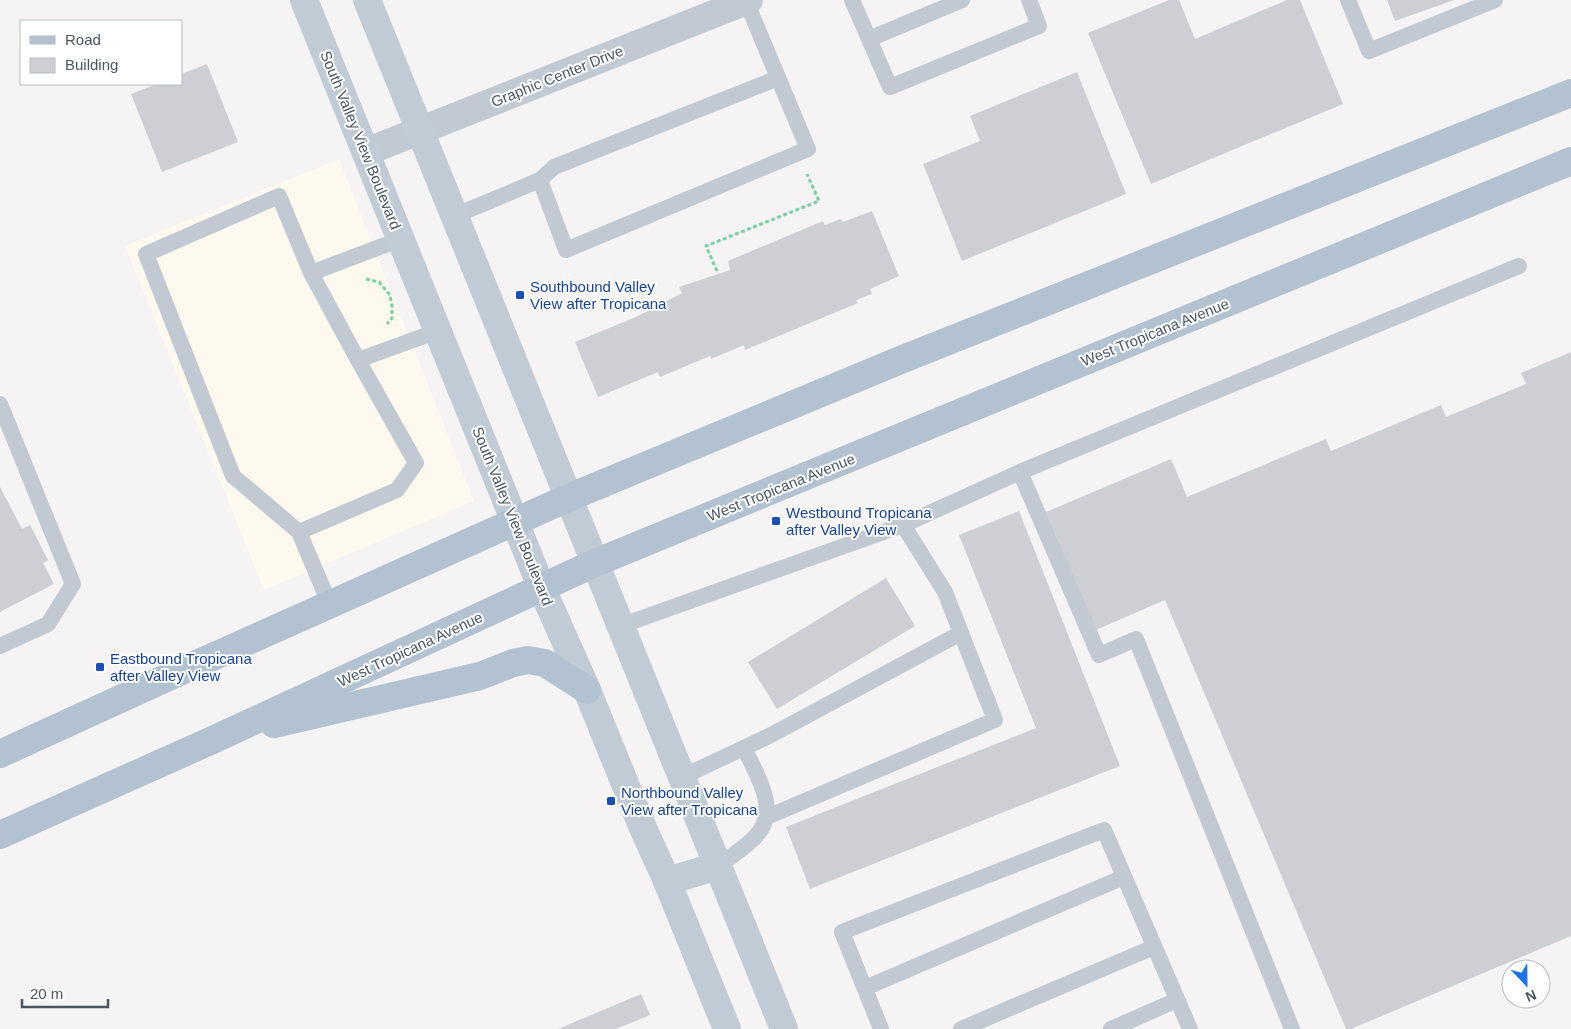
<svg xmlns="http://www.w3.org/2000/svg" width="1571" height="1029" font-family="Arial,sans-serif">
  <rect width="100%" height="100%" fill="#f5f3f3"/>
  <polygon fill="#fdf9ef" points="339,159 474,501 264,590 125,246"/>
  <g fill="#cdcfd5">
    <polygon points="1169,0 1179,0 1195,39 1287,0 1300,0 1343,104 1151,184 1088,33"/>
    <polygon points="1387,0 1454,0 1395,21"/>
    <polygon points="207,64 238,142 162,172 131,94 157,84 181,84 181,74"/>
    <polygon points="1077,72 1126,194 962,261 923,164 980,141 970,116"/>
    <polygon points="872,211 899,276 870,289 872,294 856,300 858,303 745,350 744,345 711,359 710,356 660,377 658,372 598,397 575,342 636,317 682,293 679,287 730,270 728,261 823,221 825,225 841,219 843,222"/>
    <polygon points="1571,352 1571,936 1351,1029 1346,1029 1165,600 1096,630 1046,512 1171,459 1187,497 1326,439 1331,451 1441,405 1446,417 1526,384 1521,373"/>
    <polygon points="0,487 22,529 30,525 48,560 43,563 54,584 0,612"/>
    <polygon points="1019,511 1120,766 810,889 786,827 1036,728 959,535"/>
    <polygon points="886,578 915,626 777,709 748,662"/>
    <polygon points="641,994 650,1015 616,1029 558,1029"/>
  </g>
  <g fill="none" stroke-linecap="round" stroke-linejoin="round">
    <g stroke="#7ad0a6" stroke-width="3" stroke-dasharray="4 2.5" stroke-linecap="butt">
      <polyline points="717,271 706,246 819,201 807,174"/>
      <polyline points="366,279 379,282 390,295 392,306 392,318 387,324"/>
    </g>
    <g stroke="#c1cad2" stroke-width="16">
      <polyline points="852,0 890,87 1039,26 1029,0"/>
      <polyline points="1348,0 1369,51 1495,0"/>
      <polyline points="869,39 962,0"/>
      <polyline points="540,180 566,250 808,149 746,1"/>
      <polyline points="454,216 540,180 554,167 778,78"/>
      <polyline points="311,273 401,239"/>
      <polyline points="358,360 438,331"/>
      <polyline points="0,404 73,584 48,624 0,646"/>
      <polyline points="1020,472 1099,655 1136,639 1292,1029"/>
      <polyline points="903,525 1020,472 1519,266"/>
      <polyline points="299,532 233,476 146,254 279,196 311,273 358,360 416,463 397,490 299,532 330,605"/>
      <polyline points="620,626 903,525 945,592 995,720 767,817"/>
      <polyline points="682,777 771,735 961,633"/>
      <path d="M718,866C730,857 745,848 755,837C781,811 757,775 744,748"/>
      <polyline points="865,988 1124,877"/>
      <polyline points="881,1029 842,932 1104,830 1190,1029"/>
      <polyline points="961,1029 1154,947"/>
      <polyline points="1111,1029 1177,1000"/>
    </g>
    <polyline stroke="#c1cad2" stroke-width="28" points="366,152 749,0"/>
    <g stroke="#c1cbd6" stroke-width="28">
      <polyline points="304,0 542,589 587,690 643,828 667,881 727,1029"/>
      <polyline points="367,0 784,1029"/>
      <polyline points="667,881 718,866"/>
    </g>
    <g stroke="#b3c2d1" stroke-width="28">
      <polyline points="274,724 480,676 513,663 528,660 545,663 587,690"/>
      <polyline points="0,754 199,663 568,498 903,359 1571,93"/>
      <polyline points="0,835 217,738 595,563 1571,161"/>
    </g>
  </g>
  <g fill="#1a4fb4" stroke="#fff" stroke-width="2">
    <rect x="515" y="290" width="10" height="10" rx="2.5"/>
    <rect x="771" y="516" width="10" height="10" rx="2.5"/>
    <rect x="95" y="662" width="10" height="10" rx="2.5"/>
    <rect x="606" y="796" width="10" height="10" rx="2.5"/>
  </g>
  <g text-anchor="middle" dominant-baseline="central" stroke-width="4" stroke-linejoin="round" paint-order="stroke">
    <g font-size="15" fill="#4a5661" stroke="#fff">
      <text transform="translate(557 76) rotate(-22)">Graphic Center Drive</text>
      <text transform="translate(361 140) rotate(68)">South Valley View Boulevard</text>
      <text transform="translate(1155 332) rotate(-22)">West Tropicana Avenue</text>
      <text transform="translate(781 487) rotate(-22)">West Tropicana Avenue</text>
      <text transform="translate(513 516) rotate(68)">South Valley View Boulevard</text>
      <text transform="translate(410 649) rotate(-25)">West Tropicana Avenue</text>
    </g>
    <g font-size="15" fill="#164399" stroke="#fff" text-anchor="start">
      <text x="530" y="286">Southbound Valley<tspan x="530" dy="17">View after Tropicana</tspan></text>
      <text x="786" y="512">Westbound Tropicana<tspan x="786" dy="17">after Valley View</tspan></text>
      <text x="110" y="658">Eastbound Tropicana<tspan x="110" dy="17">after Valley View</tspan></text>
      <text x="621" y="792">Northbound Valley<tspan x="621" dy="17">View after Tropicana</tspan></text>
    </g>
  </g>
  <rect x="20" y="20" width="162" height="65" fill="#ffffff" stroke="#b7bbc0"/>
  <rect x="30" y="36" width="25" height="8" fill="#b3c2d1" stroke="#b7bbc0"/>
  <text x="65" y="45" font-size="15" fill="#4a5661">Road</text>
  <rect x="30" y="58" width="25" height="15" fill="#cdcfd5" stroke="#b7bbc0"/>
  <text x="65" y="70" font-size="15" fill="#4a5661">Building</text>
  <g transform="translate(1526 984) rotate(158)"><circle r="24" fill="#ffffff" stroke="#b7bbc0"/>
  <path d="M0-4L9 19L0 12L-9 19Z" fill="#1a73e8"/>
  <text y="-8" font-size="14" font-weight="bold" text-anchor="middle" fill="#4a5661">N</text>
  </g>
  <path d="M22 999v8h86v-8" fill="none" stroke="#4a5661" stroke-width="2.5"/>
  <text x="30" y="999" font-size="15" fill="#4a5661" stroke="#ffffff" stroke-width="4" paint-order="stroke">20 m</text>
</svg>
